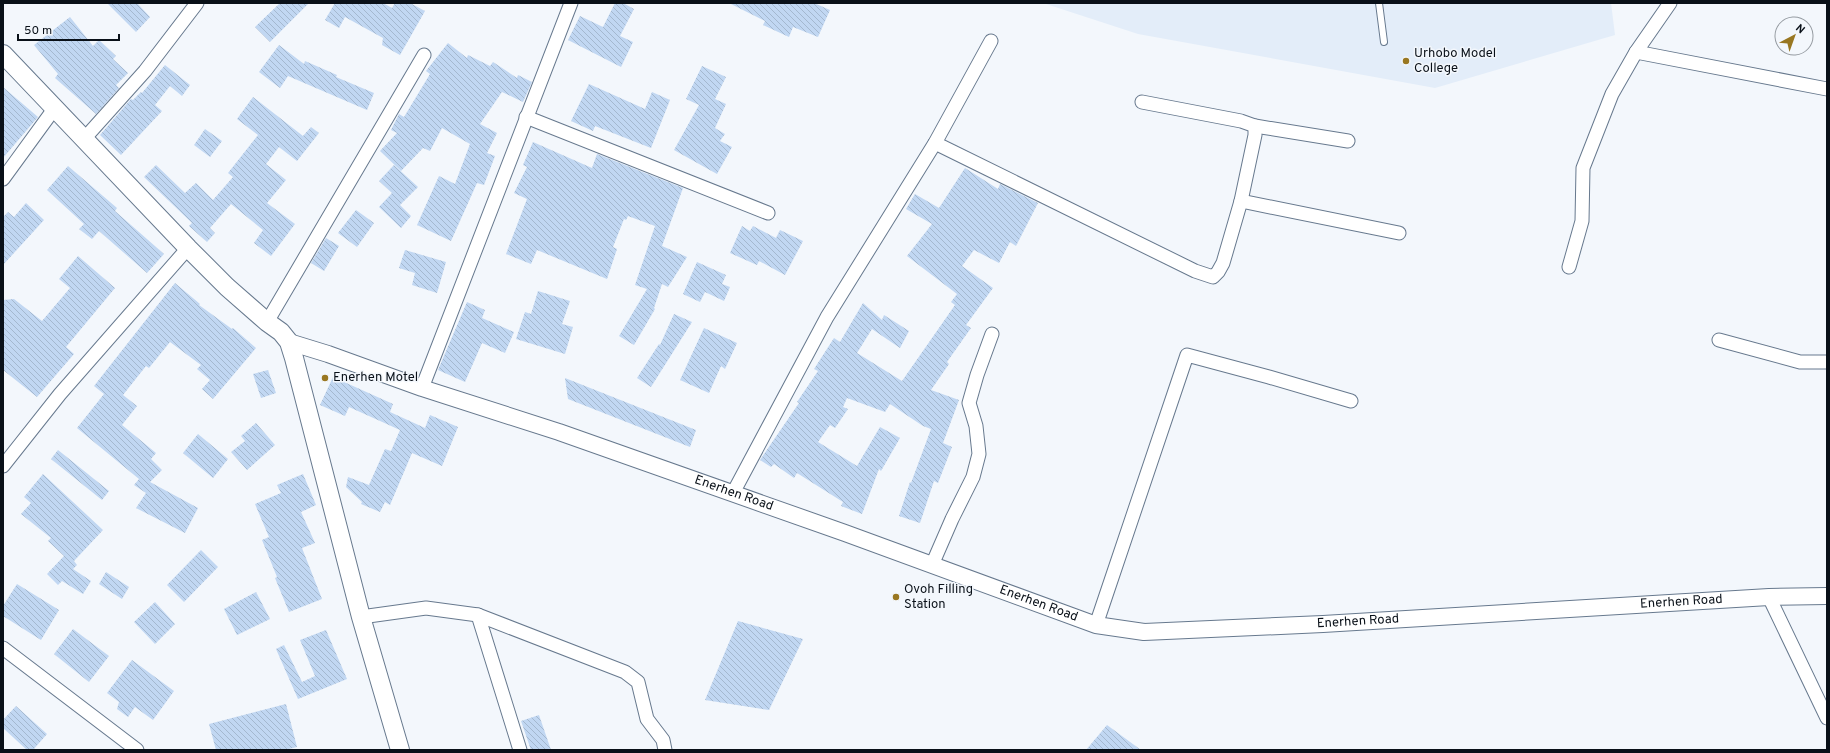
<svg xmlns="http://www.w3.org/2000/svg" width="1830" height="753" font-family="Overpass,sans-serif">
  <defs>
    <pattern id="building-back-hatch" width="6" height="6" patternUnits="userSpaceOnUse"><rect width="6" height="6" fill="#c1d7f2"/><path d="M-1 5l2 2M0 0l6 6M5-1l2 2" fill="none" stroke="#a4b8cf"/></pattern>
  </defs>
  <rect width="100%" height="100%" fill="#f3f7fc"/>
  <polygon fill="#e3edf9" points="1043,3 1611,3 1615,35 1435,88 1138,34"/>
  <g fill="url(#building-back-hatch)">
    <polygon points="107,3 137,3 150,17 136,32"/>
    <polygon points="280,3 309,3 270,42 255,27"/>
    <polygon points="335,3 383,3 392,8 395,3 410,3 425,11 400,55 382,45 383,38 345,17 339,28 325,20"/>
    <polygon points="615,3 623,3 634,9 620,36 633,42 621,67 568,40 580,16 603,27"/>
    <polygon points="729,3 814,3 830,10 818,37 793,27 789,37 763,25 765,21"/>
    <polygon points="70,17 93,46 99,40 116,56 113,59 128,73 116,85 119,88 96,114 55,78 58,74 34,45"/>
    <polygon points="448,43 467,58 468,55 490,66 493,62 517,78 518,75 532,82 523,102 502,92 480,124 497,133 487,153 495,156 484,185 477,183 451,241 417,225 439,176 455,184 470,144 442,128 430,151 423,148 401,171 380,151 397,133 391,130 399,114 404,117 430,74 426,71"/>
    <polygon points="279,45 304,64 305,61 337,75 336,77 374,93 367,110 288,76 280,88 259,72"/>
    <polygon points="165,65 190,85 182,96 170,86 155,105 162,111 121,155 100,135 131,99 133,100 141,92 142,93"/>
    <polygon points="702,66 726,77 715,99 726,104 715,128 725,134 720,141 732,147 717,174 674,150 699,105 686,99"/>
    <polygon points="589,84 645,109 652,92 670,100 651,148 595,126 593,131 571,121"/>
    <polygon points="3,87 38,117 3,158"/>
    <polygon points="253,97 303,136 311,127 319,133 297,161 279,147 266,164 286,180 267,203 295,224 271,256 254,243 263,230 231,204 210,228 215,233 207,242 189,226 192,223 144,177 156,165 185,193 196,183 213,200 233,177 228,173 258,135 237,119"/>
    <polygon points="205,129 222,141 210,157 194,145"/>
    <polygon points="533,142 592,168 597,154 683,188 662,246 687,257 668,287 662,284 654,308 655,309 634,345 619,336 647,289 635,285 655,226 628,216 626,220 624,219 613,247 617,249 607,279 537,250 531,264 506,254 527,199 514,193 527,167 523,165"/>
    <polygon points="394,165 418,187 400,205 411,216 401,228 379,207 392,193 379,181"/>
    <polygon points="68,166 117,208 115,211 164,254 147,273 99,231 92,239 79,229 84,224 47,190"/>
    <polygon points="965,168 998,189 1000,184 1038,203 1016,246 1010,242 999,263 974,250 962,266 993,288 966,325 971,328 947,362 949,364 931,390 959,400 943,443 952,447 938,483 934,481 920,523 899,516 910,482 911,483 931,429 923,426 890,404 885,412 847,398 843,407 848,409 835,428 830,425 818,442 857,466 880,427 900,438 881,471 879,469 862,514 841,506 843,502 797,473 794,478 774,464 771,467 760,460 799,403 797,402 818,371 814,369 834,338 840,342 863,303 882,320 884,315 909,331 900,348 872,329 857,353 902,381 955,305 951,302 957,294 907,256 932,224 906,209 915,194 939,208"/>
    <polygon points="26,203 44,220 3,265 3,217 8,212 14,217"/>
    <polygon points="356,210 374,223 357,247 338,233"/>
    <polygon points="742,226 750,231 753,226 776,238 780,230 803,241 785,275 759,261 757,265 730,253"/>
    <polygon points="326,238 339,246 324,271 311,263"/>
    <polygon points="405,250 446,262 437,293 412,285 415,273 399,268"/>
    <polygon points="78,256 115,288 66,347 74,354 37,397 3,370 3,300 14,299 42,321 70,288 59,279"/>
    <polygon points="697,262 726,275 722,284 730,287 724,301 705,292 700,302 683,294"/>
    <polygon points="175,283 200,304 199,305 232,329 233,328 256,348 213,399 202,389 210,380 197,369 201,365 170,342 149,368 146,366 123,395 137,406 122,425 156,453 151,459 162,470 150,482 198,508 185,533 136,508 146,493 134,485 139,479 77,428 104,394 94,386"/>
    <polygon points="538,291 570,301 562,324 573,327 565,354 516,339 525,312 531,314"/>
    <polygon points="467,302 485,310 482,318 514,332 505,353 482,343 465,382 438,370"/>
    <polygon points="674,314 692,322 651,387 637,378 659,344 660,345"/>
    <polygon points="704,328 737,343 725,369 721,366 709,393 680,380"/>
    <polygon points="268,370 276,393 261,398 253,374"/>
    <polygon points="333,377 393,404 390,412 425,428 430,415 458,427 442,466 412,453 390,505 385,502 380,512 361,504 362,502 346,487 348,477 369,485 385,449 391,451 400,430 349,407 345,416 320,405"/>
    <polygon points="565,378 696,430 690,447 568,399"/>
    <polygon points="256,423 275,445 247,470 231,452 245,441 241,436"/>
    <polygon points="198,434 228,459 213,478 183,453"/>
    <polygon points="58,450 109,491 102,500 51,459"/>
    <polygon points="43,474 103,530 74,561 77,565 73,569 91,581 83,594 62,581 58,585 47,574 64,556 48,541 51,538 21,514 31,503 24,497"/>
    <polygon points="303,474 316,505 301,512 315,543 302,548 322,599 289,612 275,578 277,577 262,540 269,537 255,504 281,493 277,485"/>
    <polygon points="201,550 218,567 184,602 167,585"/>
    <polygon points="106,572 129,587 122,599 99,584"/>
    <polygon points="17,584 59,610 41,640 3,616 3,606"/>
    <polygon points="256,592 270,619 237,635 224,609"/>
    <polygon points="155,602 175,624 155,644 134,622"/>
    <polygon points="738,621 803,639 769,710 705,700"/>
    <polygon points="73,629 109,656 89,682 54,654"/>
    <polygon points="326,630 347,679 298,699 276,649 284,645 302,682 315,676 300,640"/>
    <polygon points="132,660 174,691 153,720 135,707 128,717 117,709 119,702 107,693"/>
    <polygon points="286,704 297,747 285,750 216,750 209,724"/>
    <polygon points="16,706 47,734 33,750 27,750 3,728 3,720"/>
    <polygon points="539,715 551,750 531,750 521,721"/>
    <polygon points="1107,725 1141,750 1086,750"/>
  </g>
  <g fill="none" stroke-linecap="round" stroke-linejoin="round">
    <defs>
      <polyline id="service" points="1379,3 1384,42"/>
      <g id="minor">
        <polyline points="1636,52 1827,89"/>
        <polyline points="526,117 768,213"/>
        <polyline points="1255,126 1348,141"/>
        <polyline points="84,139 145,71 197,3"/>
        <polyline points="935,143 1195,271 1213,277 1218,272 1223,263 1241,201 1255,135 1255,126 1241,121 1142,102"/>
        <polyline points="3,179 54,109"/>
        <polyline points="1241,201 1399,233"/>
        <polyline points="1569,267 1582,221 1583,168 1612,94 1636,52 1670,3"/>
        <polyline points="267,322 424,55"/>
        <polyline points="1719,340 1800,362 1827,362"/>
        <polyline points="422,388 571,3"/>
        <polyline points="3,466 60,394 188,248"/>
        <polyline points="733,493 827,317 935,143 991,41"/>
        <polyline points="932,565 952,519 973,477 979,454 976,426 969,403 977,375 992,334"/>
        <polyline points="1769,597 1827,718"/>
        <polyline points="478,615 520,750"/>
        <polyline points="361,617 426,608 478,615 625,672 638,682 647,719 663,740 665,750"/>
        <polyline points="1096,625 1187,355 1269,377 1351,401"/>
        <polyline points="3,648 137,750"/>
      </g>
      <g id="tertiary">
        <path id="s1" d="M289,342L328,354L422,388L559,432L845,533L1096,625L1144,632L1323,624L1769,597L1827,596"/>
      </g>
      <polyline id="secondary" points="3,54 188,248 227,287 267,322 281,332 289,342 294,358 361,617 400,750"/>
    </defs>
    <use href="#service" stroke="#67798e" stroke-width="8"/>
    <use href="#minor" stroke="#67798e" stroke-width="15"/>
    <use href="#tertiary" stroke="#67798e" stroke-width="18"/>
    <use href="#secondary" stroke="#67798e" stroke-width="20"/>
    <use href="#service" stroke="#fff" stroke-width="6"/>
    <use href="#minor" stroke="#fff" stroke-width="13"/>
    <use href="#tertiary" stroke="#fff" stroke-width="16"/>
    <use href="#secondary" stroke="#fff" stroke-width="18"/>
  </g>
  <g fill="#997721" stroke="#f3f7fc" stroke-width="1.5">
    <circle cx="1406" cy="61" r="4"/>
    <circle cx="325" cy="378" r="4"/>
    <circle cx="896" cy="597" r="4"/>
  </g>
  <g text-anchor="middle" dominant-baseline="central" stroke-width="3" stroke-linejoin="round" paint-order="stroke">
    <g font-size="13" fill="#091018" stroke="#f3f7fc" text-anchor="start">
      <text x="1414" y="54">Urhobo Model<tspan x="1414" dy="15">College</tspan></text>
      <text x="333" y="378">Enerhen Motel</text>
      <text x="904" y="590">Ovoh Filling<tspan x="904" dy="15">Station</tspan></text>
    </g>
    <g font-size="13" fill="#091018" stroke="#f3f7fc">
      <text stroke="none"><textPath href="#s1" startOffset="470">Enerhen Road</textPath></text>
      <text stroke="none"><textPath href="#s1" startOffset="1442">Enerhen Road</textPath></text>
      <text stroke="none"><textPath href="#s1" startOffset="794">Enerhen Road</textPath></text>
      <text stroke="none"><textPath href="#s1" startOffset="1118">Enerhen Road</textPath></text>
    </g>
  </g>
  <rect width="1830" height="753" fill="none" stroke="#091018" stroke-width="8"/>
  <g transform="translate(1794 36) rotate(41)"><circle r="19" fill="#f3f7fc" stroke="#959ba1"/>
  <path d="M0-3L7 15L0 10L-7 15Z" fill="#997721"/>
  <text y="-6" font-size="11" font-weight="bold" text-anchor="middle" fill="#091018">N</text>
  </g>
  <path d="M18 34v6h101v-6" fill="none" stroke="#091018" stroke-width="2"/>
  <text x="24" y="34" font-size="12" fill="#091018" stroke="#f3f7fc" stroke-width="3" paint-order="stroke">50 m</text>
</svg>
